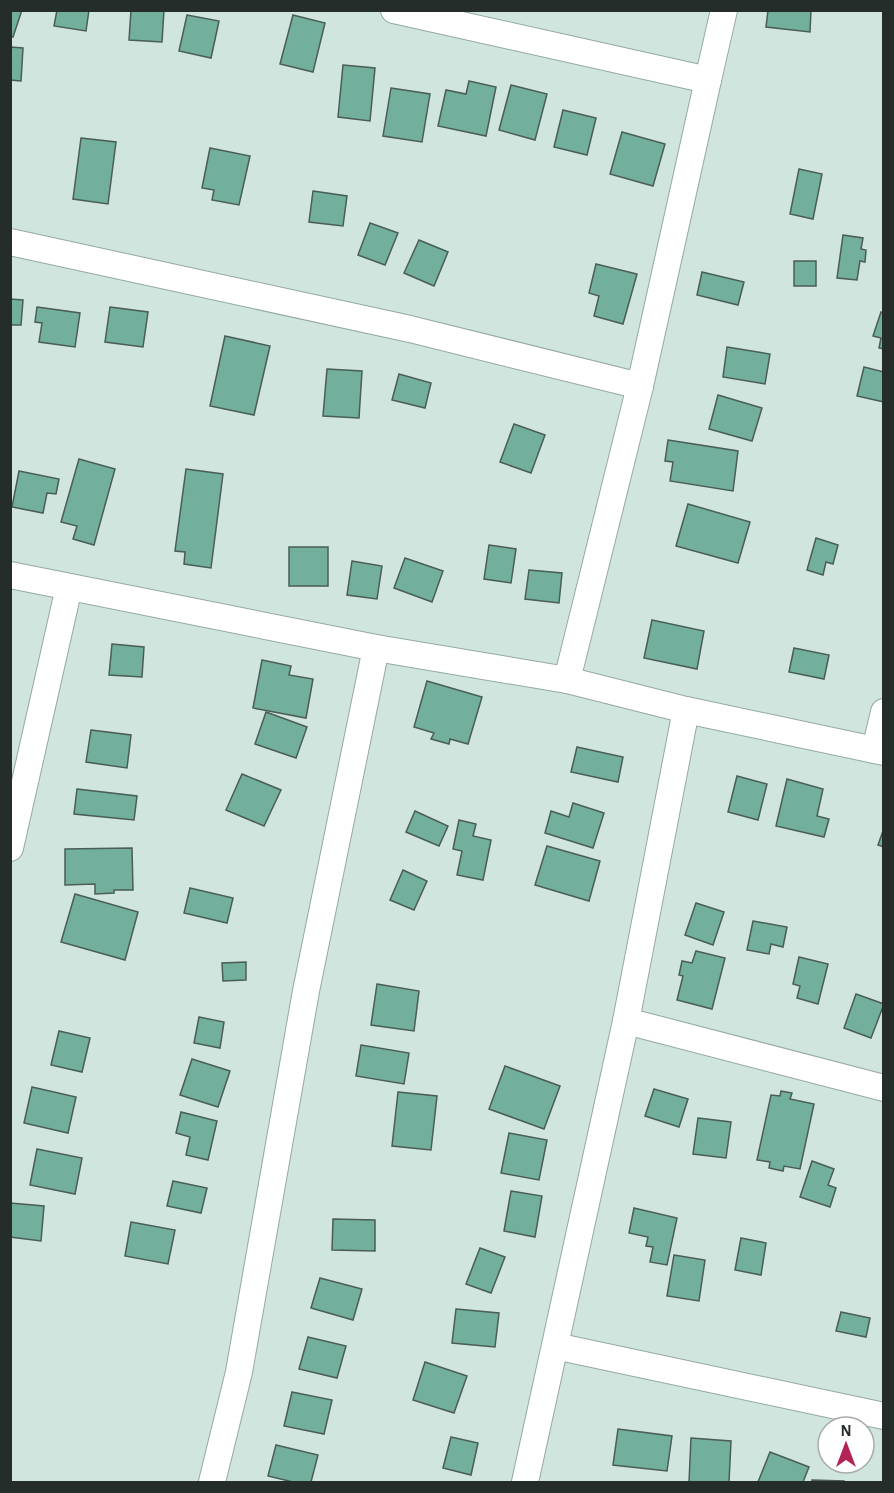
<svg xmlns="http://www.w3.org/2000/svg" width="894" height="1493" font-family="'Alegreya Sans',sans-serif">
  <rect width="100%" height="100%" fill="#cfe5dd"/>
  <g fill="#72af9d" stroke="#4a5d57" stroke-width="1.5">
    <polygon points="10,10 22,10 13,37 10,36"/>
    <polygon points="57,10 89,10 86,31 54,26"/>
    <polygon points="131,10 164,10 162,42 129,40"/>
    <polygon points="768,10 811,10 810,32 766,27"/>
    <polygon points="187,15 219,21 211,58 179,51"/>
    <polygon points="293,15 325,23 313,72 280,64"/>
    <polygon points="10,47 23,48 21,81 10,80"/>
    <polygon points="343,65 375,68 370,121 338,117"/>
    <polygon points="469,81 496,87 486,136 438,126 446,90 466,94"/>
    <polygon points="511,85 547,94 535,140 499,130"/>
    <polygon points="391,88 430,94 422,142 383,136"/>
    <polygon points="563,110 596,118 587,155 554,147"/>
    <polygon points="622,132 665,144 653,186 610,174"/>
    <polygon points="81,138 116,142 108,204 73,199"/>
    <polygon points="210,148 250,156 239,205 212,200 214,190 202,188"/>
    <polygon points="799,169 822,174 813,219 790,214"/>
    <polygon points="313,191 347,196 343,226 309,222"/>
    <polygon points="370,223 398,233 385,265 358,255"/>
    <polygon points="843,235 863,238 861,249 866,250 865,262 860,261 857,280 837,278"/>
    <polygon points="419,240 448,252 434,286 404,273"/>
    <rect x="794" y="261" width="22" height="25"/>
    <polygon points="596,264 637,274 623,324 594,316 599,296 589,293"/>
    <polygon points="702,272 744,282 738,305 697,295"/>
    <polygon points="10,299 23,300 21,325 10,325"/>
    <polygon points="37,307 80,313 75,347 39,342 42,323 35,322"/>
    <polygon points="110,307 148,312 143,347 105,342"/>
    <polygon points="881,312 884,313 884,349 879,348 881,338 873,336"/>
    <polygon points="225,336 270,346 254,415 210,406"/>
    <polygon points="727,347 770,354 765,384 723,377"/>
    <polygon points="864,367 884,372 884,402 857,396"/>
    <polygon points="327,369 362,371 359,418 323,416"/>
    <polygon points="399,374 431,383 425,408 392,400"/>
    <polygon points="718,395 762,408 752,441 709,429"/>
    <polygon points="514,424 545,435 531,473 500,462"/>
    <polygon points="668,440 738,451 733,491 670,481 673,462 665,461"/>
    <polygon points="79,459 115,469 94,545 73,539 77,526 61,522"/>
    <polygon points="186,469 223,474 211,568 184,564 185,552 175,551"/>
    <polygon points="19,471 59,479 56,494 47,493 43,513 12,507"/>
    <polygon points="688,504 750,522 738,563 676,546"/>
    <polygon points="816,538 838,545 833,564 826,562 823,575 807,570"/>
    <polygon points="489,545 516,549 511,583 484,579"/>
    <rect x="289" y="547" width="39" height="39"/>
    <polygon points="405,558 443,571 432,602 394,588"/>
    <polygon points="352,561 382,566 377,599 347,595"/>
    <polygon points="529,570 562,573 559,603 525,599"/>
    <polygon points="652,620 704,631 697,669 644,658"/>
    <polygon points="112,644 144,647 142,677 109,675"/>
    <polygon points="794,648 829,655 824,679 789,672"/>
    <polygon points="262,660 291,666 289,675 313,679 306,718 253,708"/>
    <polygon points="427,681 482,697 468,744 450,739 449,744 431,739 434,733 414,727"/>
    <polygon points="266,712 307,727 296,758 255,744"/>
    <polygon points="91,730 131,735 127,768 86,762"/>
    <polygon points="577,747 623,757 618,782 571,772"/>
    <polygon points="242,774 281,790 264,826 226,810"/>
    <polygon points="737,776 767,784 758,820 728,812"/>
    <polygon points="787,779 823,789 817,816 829,819 824,837 776,826"/>
    <polygon points="77,789 137,796 134,820 74,814"/>
    <polygon points="573,803 604,813 593,848 545,833 551,811 569,817"/>
    <polygon points="415,811 448,826 439,846 406,832"/>
    <polygon points="459,820 476,824 473,836 491,840 483,880 457,875 462,851 453,849"/>
    <polygon points="884,828 884,847 878,845"/>
    <polygon points="547,846 600,861 589,901 535,885"/>
    <polygon points="132,848 133,890 114,890 114,893 95,894 95,884 65,885 65,849"/>
    <polygon points="403,870 427,881 414,910 390,900"/>
    <polygon points="190,888 233,898 227,923 184,913"/>
    <polygon points="75,894 138,912 125,960 61,942"/>
    <polygon points="696,903 724,912 713,945 685,935"/>
    <polygon points="753,921 787,927 783,947 771,944 769,954 747,950"/>
    <polygon points="696,951 725,958 712,1009 677,1000 683,976 679,975 682,961 692,963"/>
    <polygon points="799,957 828,964 818,1004 797,998 800,986 793,984"/>
    <polygon points="246,962 246,980 223,981 222,963"/>
    <polygon points="377,984 419,991 414,1031 371,1025"/>
    <polygon points="856,994 884,1004 871,1038 844,1028"/>
    <polygon points="199,1017 224,1022 220,1048 194,1043"/>
    <polygon points="59,1031 90,1038 82,1072 51,1065"/>
    <polygon points="361,1045 409,1053 404,1084 356,1076"/>
    <polygon points="192,1059 230,1071 218,1107 180,1095"/>
    <polygon points="505,1066 560,1086 544,1129 489,1109"/>
    <polygon points="32,1087 76,1097 68,1133 24,1123"/>
    <polygon points="654,1089 688,1099 679,1127 645,1116"/>
    <polygon points="781,1091 792,1093 790,1099 814,1104 800,1169 784,1166 783,1171 769,1168 770,1162 757,1160 771,1095 780,1096"/>
    <polygon points="398,1092 437,1096 431,1150 392,1146"/>
    <polygon points="181,1112 217,1121 208,1160 186,1155 190,1137 176,1133"/>
    <polygon points="698,1118 731,1122 726,1158 693,1154"/>
    <polygon points="509,1133 547,1140 539,1180 501,1173"/>
    <polygon points="37,1149 82,1158 75,1194 30,1185"/>
    <polygon points="812,1161 834,1169 828,1185 836,1188 830,1207 800,1197"/>
    <polygon points="173,1181 207,1188 201,1213 167,1206"/>
    <polygon points="511,1191 542,1196 535,1237 504,1231"/>
    <polygon points="10,1203 44,1206 41,1241 10,1237"/>
    <polygon points="634,1208 677,1218 667,1265 650,1262 653,1247 646,1246 648,1237 629,1233"/>
    <polygon points="333,1219 375,1220 375,1251 332,1250"/>
    <polygon points="131,1222 175,1230 168,1264 125,1256"/>
    <polygon points="741,1238 766,1243 761,1275 735,1270"/>
    <polygon points="480,1248 505,1257 491,1293 466,1284"/>
    <polygon points="674,1255 705,1260 699,1301 667,1296"/>
    <polygon points="320,1278 362,1289 353,1320 311,1308"/>
    <polygon points="456,1309 499,1313 495,1347 452,1343"/>
    <polygon points="841,1312 870,1318 866,1337 836,1331"/>
    <polygon points="308,1337 346,1346 337,1378 299,1369"/>
    <polygon points="425,1362 467,1376 454,1413 413,1400"/>
    <polygon points="292,1392 332,1400 324,1434 284,1426"/>
    <polygon points="618,1429 672,1436 667,1471 613,1465"/>
    <polygon points="451,1437 478,1443 471,1475 443,1468"/>
    <polygon points="691,1438 731,1441 729,1482 689,1482"/>
    <polygon points="276,1445 318,1455 311,1482 293,1482 268,1476"/>
    <polygon points="770,1452 809,1467 803,1482 758,1482"/>
    <polygon points="812,1480 844,1481 844,1482 812,1482"/>
  </g>
  <g fill="none" stroke-linecap="round" stroke-linejoin="round">
    <defs>
      <g id="minor">
        <polyline points="394,10 708,80 724,10"/>
        <polyline points="10,242 410,329 640,386"/>
        <polyline points="10,575 376,648 567,680 640,386 708,80"/>
        <polyline points="567,680 686,710 884,752"/>
        <polyline points="875,750 884,712"/>
        <polyline points="10,848 69,587"/>
        <polyline points="626,1021 884,1088"/>
        <polyline points="555,1346 884,1416"/>
        <polyline points="212,1482 239,1372 306,991 376,648"/>
        <polyline points="525,1482 626,1021 686,710"/>
      </g>
    </defs>
    <use href="#minor" stroke="#94a9a1" stroke-width="28"/>
    <use href="#minor" stroke="#fff" stroke-width="26"/>
  </g>
  <rect width="894" height="1493" fill="none" stroke="#242d2a" stroke-width="24"/>
  <g transform="translate(846 1445)"><circle r="28" fill="#ffffff" stroke="#a7abaa" stroke-width="1.5"/>
  <path d="M0-4.5L10 22L0 15L-10 22Z" fill="#b22458"/>
  <text y="-9" font-size="16" font-weight="bold" text-anchor="middle" fill="#242d2a">N</text>
  </g>
</svg>
